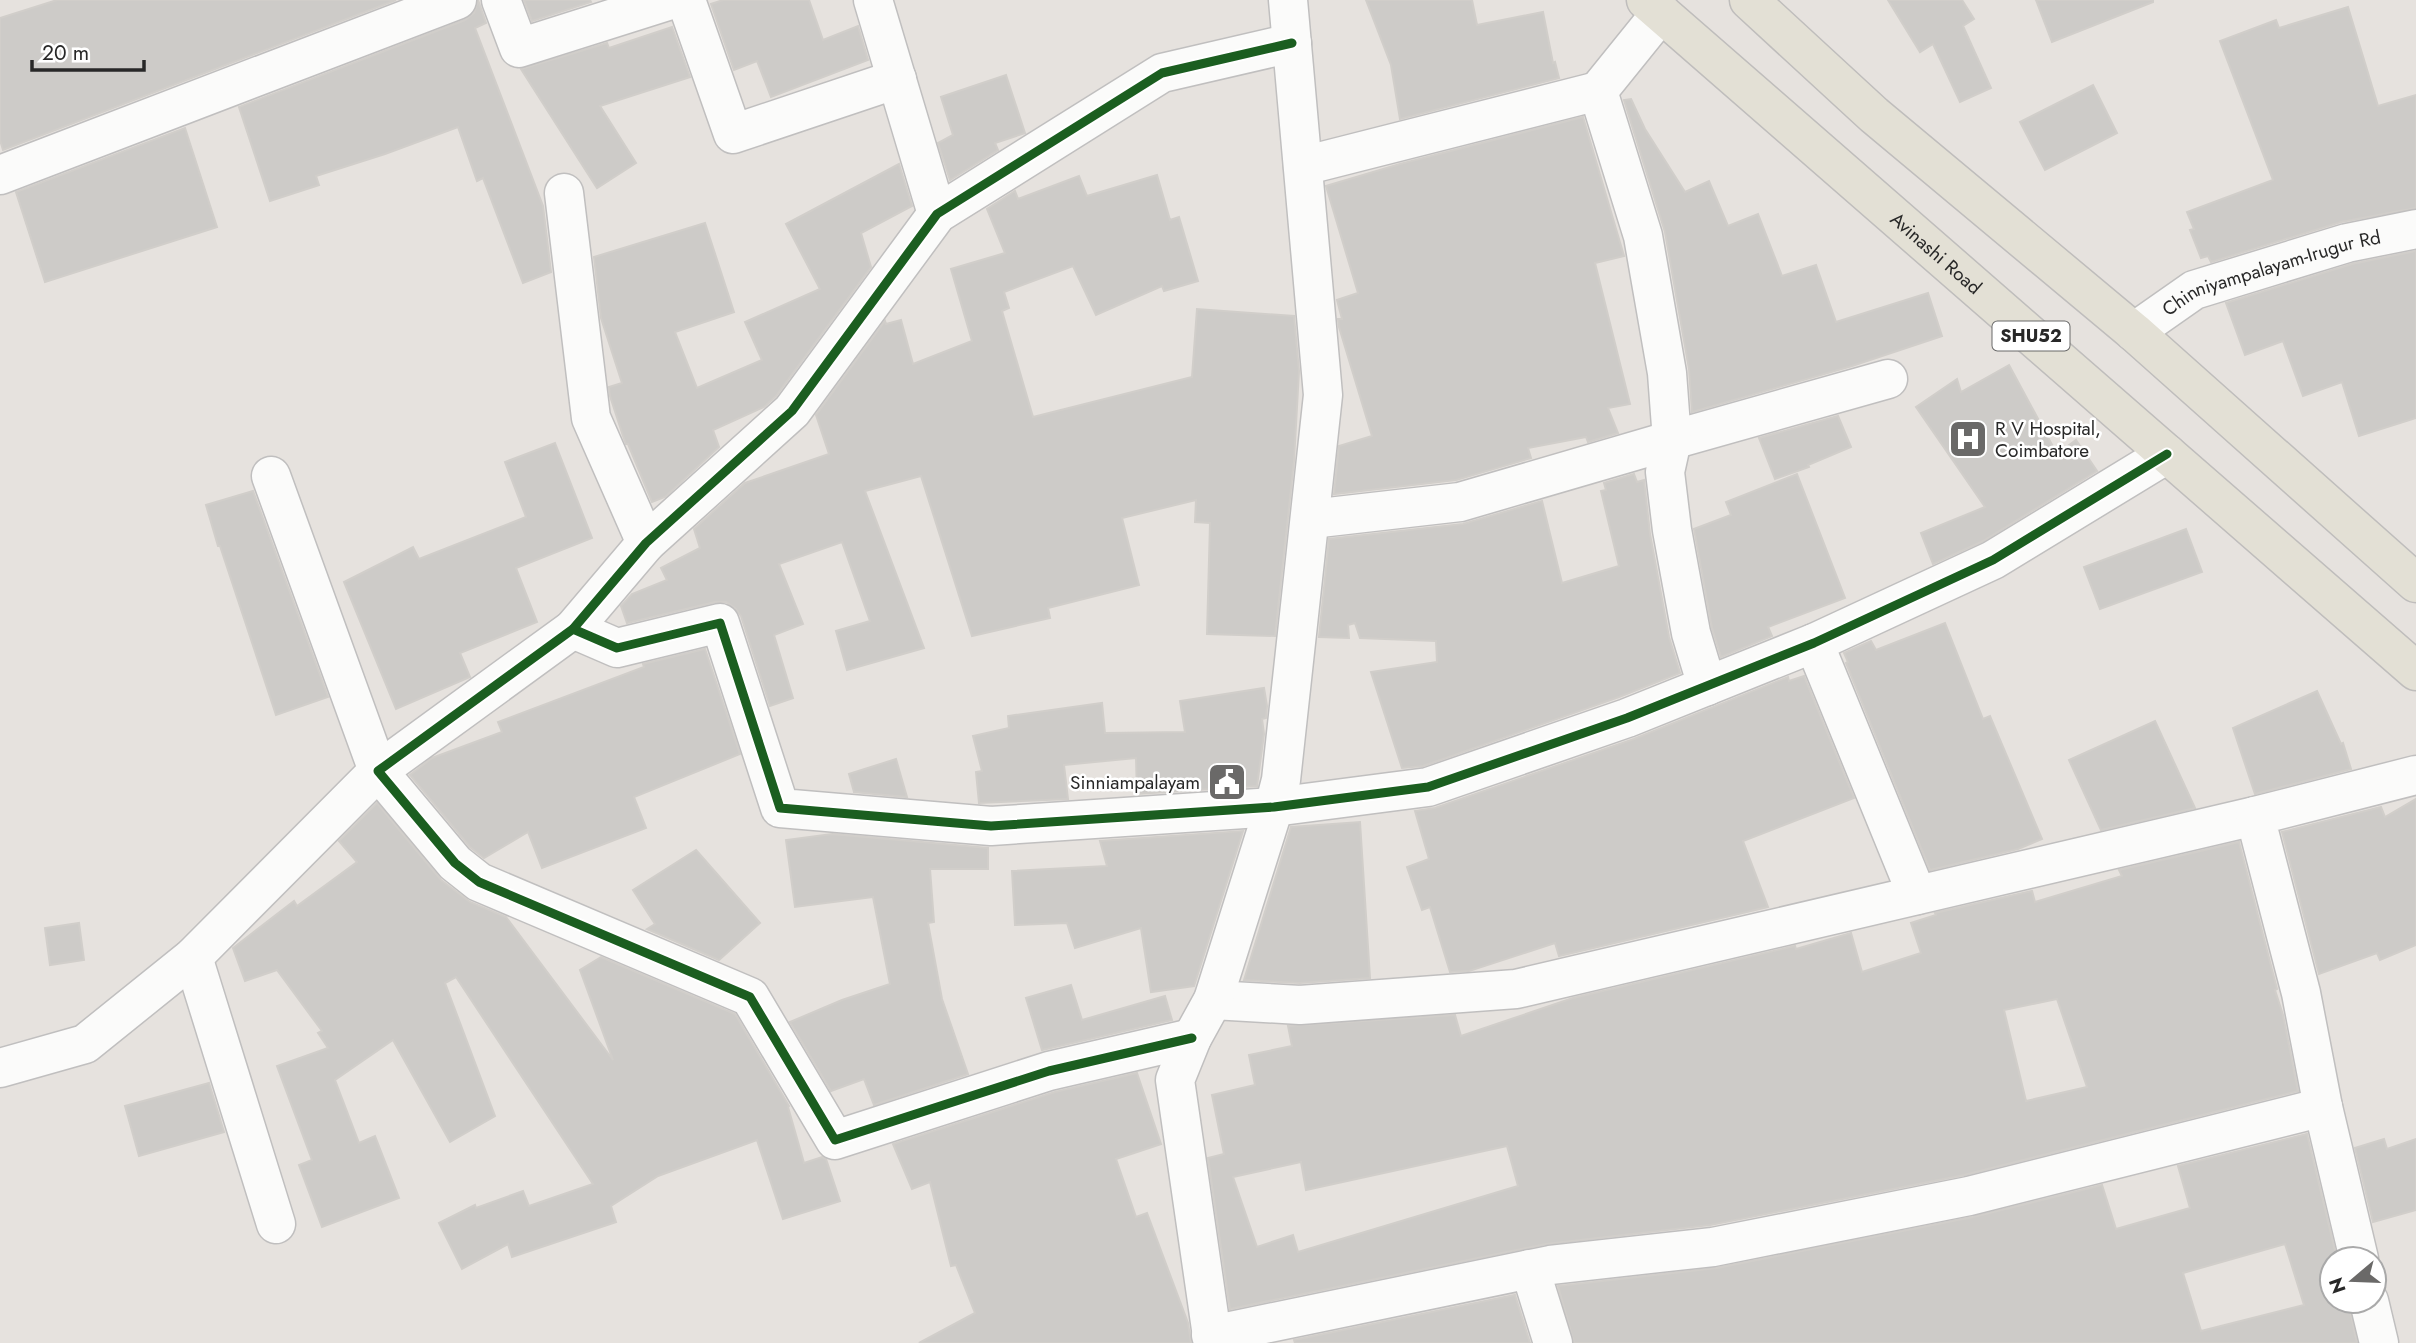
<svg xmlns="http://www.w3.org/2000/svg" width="2416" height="1343" font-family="Jost,sans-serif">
  <rect width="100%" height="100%" fill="#e6e2de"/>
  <g fill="#cdcbc8" stroke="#d1ceca" stroke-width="2" fill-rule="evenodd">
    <polygon points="57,0 396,0 3,150 0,140 0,18"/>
    <polygon points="478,0 486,23 475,28 543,206 551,272 523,283 483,178 477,181 458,127 385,154 316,176 319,185 270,201 239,107 465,20 474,13"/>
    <polygon points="524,0 590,0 591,2 532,21"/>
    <polygon points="723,0 809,0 823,40 858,26 868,60 771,97 757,61 734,70 711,4"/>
    <polygon points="1366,0 1472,0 1477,25 1543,12 1553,63 1555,62 1559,78 1400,119 1391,65"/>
    <polygon points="1888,0 1962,0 1974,19 1963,26 1991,88 1960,102 1933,44 1920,52"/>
    <polygon points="2036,0 2153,0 2153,2 2052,42"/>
    <polygon points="2348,7 2378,106 2416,95 2416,208 2341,222 2211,262 2208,256 2201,258 2190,230 2194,229 2187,212 2273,180 2220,41 2276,20 2279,28"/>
    <polygon points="672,27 690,77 600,106 636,163 597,188 521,69 607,43 609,48"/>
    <polygon points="1006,75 1025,133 995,143 998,150 950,180 938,143 953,135 941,97"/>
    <polygon points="2093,85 2117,133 2045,170 2020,122"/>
    <polygon points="1631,99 1645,129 1685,192 1709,181 1728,226 1758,214 1782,276 1816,265 1836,322 1928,293 1942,336 1852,366 1692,412 1689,369 1665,232 1624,100"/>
    <polygon points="1583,117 1624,256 1595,263 1630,404 1608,408 1618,433 1588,442 1586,437 1528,448 1531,458 1456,480 1334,494 1339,446 1372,436 1339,327 1338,319 1342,319 1337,300 1358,293 1326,186 1400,164"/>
    <polygon points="185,128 217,227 45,282 16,192"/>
    <polygon points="899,164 912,206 861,233 871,267 776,396 764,407 713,430 719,447 665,497 652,502 628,444 626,444 623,436 610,396 609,387 622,383 601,318 594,257 705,223 734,312 675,332 697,388 762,360 745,322 820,289 786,224"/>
    <polygon points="1157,175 1170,220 1179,217 1198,281 1164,291 1162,286 1096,315 1073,266 1004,292 1009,308 1002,311 1033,417 1192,377 1197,309 1294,316 1299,371 1294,461 1275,636 1207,634 1210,523 1195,522 1196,500 1122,518 1139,585 1048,608 1050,618 972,636 921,476 865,491 924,648 847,670 836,631 870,621 842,542 779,564 803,624 774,635 793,698 770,706 741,616 735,608 726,602 715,602 627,623 621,606 632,594 667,580 661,568 700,548 694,529 745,483 829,454 816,415 885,321 886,324 901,320 913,364 972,341 951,269 1005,253 987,209 1015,191 1018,199 1079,176 1087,196"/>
    <polygon points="2416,251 2416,418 2359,436 2342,382 2303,396 2283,341 2245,355 2226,303 2352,264"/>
    <polygon points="2009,365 2057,454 2076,440 2097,471 1983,541 1933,564 1921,533 1985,507 1916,407 1957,379 1961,392"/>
    <polygon points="1838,416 1851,447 1808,465 1809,467 1775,479 1759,438"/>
    <polygon points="555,443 592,538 516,568 537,622 460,653 470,677 396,709 344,582 413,547 419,559 526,517 505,462"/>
    <polygon points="1634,474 1637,482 1644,480 1650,534 1669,637 1680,673 1619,697 1423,766 1402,768 1371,672 1437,662 1436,641 1360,638 1355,623 1348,625 1349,638 1319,637 1329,539 1463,524 1542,501 1562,583 1619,566 1601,491 1606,490 1604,483"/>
    <polygon points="1797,474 1845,598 1768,627 1772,636 1721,657 1712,628 1694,529 1731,515 1726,502"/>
    <polygon points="253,491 328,697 276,715 220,546 218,546 206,505"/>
    <polygon points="2186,529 2202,572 2100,609 2084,567"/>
    <polygon points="1945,623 1983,719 1990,716 2042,839 2018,849 1930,870 1846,663 1848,662 1844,653 1871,641 1876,650"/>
    <polygon points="705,649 740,754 634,797 646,828 542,868 528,832 484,858 470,847 410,775 432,758 502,732 498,722 644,667 643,664"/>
    <polygon points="1804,676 1854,798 1743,841 1768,907 1559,956 1555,943 1469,971 1450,972 1430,907 1422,910 1407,867 1429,859 1415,811 1435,808 1634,739 1788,677 1789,681"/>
    <polygon points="1264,688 1267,706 1266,718 1262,719 1264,734 1257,786 1137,794 1136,758 1064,765 1068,799 979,803 976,772 982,771 973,736 1009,728 1008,716 1102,703 1105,733 1185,732 1180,701"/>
    <polygon points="2317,691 2341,744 2343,743 2351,769 2255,794 2233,728"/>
    <polygon points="2155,721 2195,808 2101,830 2069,760"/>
    <polygon points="896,759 907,797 854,792 849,774"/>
    <polygon points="2416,799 2416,945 2380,960 2377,953 2319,974 2282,832 2381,807 2385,817"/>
    <polygon points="377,803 441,880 470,902 506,917 613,1060 580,970 601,957 735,1014 789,1106 788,1107 804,1163 822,1157 826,1159 840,1201 783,1219 757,1140 658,1176 611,1206 616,1222 512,1257 508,1244 462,1269 439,1223 475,1205 476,1208 523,1191 529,1206 593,1184 456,977 445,983 495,1116 450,1142 393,1040 335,1080 359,1143 375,1136 399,1198 322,1227 299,1165 312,1160 277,1066 328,1048 318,1033 322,1031 277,970 245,981 233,948 294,901 297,906 357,862 339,841"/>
    <polygon points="1360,822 1370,978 1300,983 1244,980 1291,827"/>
    <polygon points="1243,831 1194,986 1151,992 1141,928 1075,948 1067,923 1015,925 1012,871 1107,866 1100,841"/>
    <polygon points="832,834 988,848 988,869 930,869 934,922 928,923 942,999 968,1074 874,1105 864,1079 831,1091 790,1022 842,1000 890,984 873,897 795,907 786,840"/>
    <path d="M2239,842L2277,989L2275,990L2283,1015L2298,1091L1964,1175L1710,1225L1546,1244L1230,1309L1208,1158L1224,1154L1212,1095L1255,1085L1249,1055L1292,1046L1288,1026L1455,1015L1461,1036L1573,998L1795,946L1796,949L1851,933L1862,972L1921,953L1911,923L1936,915L1935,913L2032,891L2035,902L2122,876L2119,870ZM2057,999L2087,1087L2026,1101L2004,1010ZM1507,1146L1518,1186L1298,1252L1293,1235L1257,1247L1233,1177L1301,1162L1306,1190Z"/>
    <polygon points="696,850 760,923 719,960 647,929 655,924 633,890"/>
    <polygon points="79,923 84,960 50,965 45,928"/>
    <polygon points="1071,985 1082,1020 1165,996 1172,1020 1042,1050 1026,998"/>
    <polygon points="1137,1073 1161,1144 1116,1159 1136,1217 1147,1213 1188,1323 1191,1343 919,1343 975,1313 956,1265 951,1266 930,1182 912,1189 893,1144 1055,1092"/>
    <polygon points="209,1083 224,1132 139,1156 125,1106"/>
    <path d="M2307,1134L2337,1259H2332V1301H2348L2357,1343H1574L1558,1286L1717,1268L1973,1217L2102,1185L2116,1229L2190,1208L2178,1166ZM2285,1244L2304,1305L2201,1331L2183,1273Z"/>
    <polygon points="2384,1139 2387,1149 2416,1139 2416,1210 2373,1222 2355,1148"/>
    <polygon points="1515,1295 1530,1343 1295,1343 1294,1340"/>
  </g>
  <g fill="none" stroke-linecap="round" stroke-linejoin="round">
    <defs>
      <g id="street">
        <polyline points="501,0 519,48 671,0"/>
        <polyline points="686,0 733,134 897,79"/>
        <polyline points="873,0 937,214"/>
        <polyline points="1598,91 1661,13"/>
        <polyline points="1303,166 1598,91 1643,236 1667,373 1672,440 1888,379"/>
        <polyline points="0,175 457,0"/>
        <polyline points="564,193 591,418 646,543"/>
        <path id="s1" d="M2134,332L2194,290L2347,243L2416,229"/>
        <polyline points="1311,519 1460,502 1672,440 1665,472 1672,530 1691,633 1707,686"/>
        <polyline points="573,629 617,648 720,623 780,808 991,826 1274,807 1428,787 1627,718 1814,643 1993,560 2167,454"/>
        <polyline points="1814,643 1917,895"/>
        <polyline points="193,957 276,1224"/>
        <polyline points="1213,1000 1300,1005 1516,989 2255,816"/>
        <polyline points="1192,1038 1049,1071 835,1140 750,997 479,882 455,863 378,771 573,629 646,543 792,411 937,214 1162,73 1292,43"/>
        <polyline points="0,1068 85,1044 193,957 378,771 271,476"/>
        <polyline points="2359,1259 2323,1107 2301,993 2255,816 2416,775"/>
        <polyline points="1530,1269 1553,1343"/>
        <polyline points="2369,1301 2379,1343"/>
        <polyline points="1211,1335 1550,1265 1713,1247 1969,1196 2323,1107"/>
        <polyline points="1213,1343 1175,1080 1192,1038 1213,1000 1274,807 1281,780 1323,395 1288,0"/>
      </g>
      <g id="primary">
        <path id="s2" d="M1646,0L2416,671"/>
        <polyline points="1749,0 1874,115 2134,332 2416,583"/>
      </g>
    </defs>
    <use href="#street" stroke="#c0bfbf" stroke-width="41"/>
    <use href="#primary" stroke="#bfbdbc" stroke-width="41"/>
    <use href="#street" stroke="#fbfbfa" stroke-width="38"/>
    <use href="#primary" stroke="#e3e0d5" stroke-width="38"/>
    <defs>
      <g id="cycleway">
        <polyline points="573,629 617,648 720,623 780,808 991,826 1274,807 1428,787 1627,718 1814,643 1993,560 2167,454"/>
        <polyline points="1192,1038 1049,1071 835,1140 750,997 479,882 455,863 378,771 573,629 646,543 792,411 937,214 1162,73 1292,43"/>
      </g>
    </defs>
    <use href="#cycleway" stroke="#fff" stroke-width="13"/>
    <use href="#cycleway" stroke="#1b5e20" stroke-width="9"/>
  </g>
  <defs>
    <symbol id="hospital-square" viewBox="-11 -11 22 22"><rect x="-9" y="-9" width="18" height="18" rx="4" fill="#6a6968" stroke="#fff"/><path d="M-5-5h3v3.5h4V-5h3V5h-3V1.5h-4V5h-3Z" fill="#fff"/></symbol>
    <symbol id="civic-square" viewBox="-11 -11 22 22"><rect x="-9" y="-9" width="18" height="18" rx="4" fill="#6a6968" stroke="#fff"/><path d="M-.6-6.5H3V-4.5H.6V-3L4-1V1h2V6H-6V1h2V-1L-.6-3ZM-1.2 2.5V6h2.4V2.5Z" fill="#fff"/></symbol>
  </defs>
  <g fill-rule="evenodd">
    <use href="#hospital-square" x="1946" y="417" width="44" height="44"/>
    <use href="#civic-square" x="1205" y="760" width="44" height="44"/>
  </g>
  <g text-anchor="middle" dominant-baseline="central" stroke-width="5" stroke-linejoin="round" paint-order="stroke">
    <rect fill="#fff" stroke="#686868" stroke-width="2" x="1992.5" y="321.5" width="77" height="29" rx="5"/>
    <g font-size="18" font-weight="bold" fill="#282828">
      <text x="2031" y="336">SHU52</text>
    </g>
    <g font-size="19" fill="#282828" stroke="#fff">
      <text stroke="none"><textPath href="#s2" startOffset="385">Avinashi Road</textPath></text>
      <text stroke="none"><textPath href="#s1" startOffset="152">Chinniyampalayam-Irugur Rd</textPath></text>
    </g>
    <g font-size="19" fill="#282828" stroke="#fff" text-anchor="start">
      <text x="1995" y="428">R V Hospital,<tspan x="1995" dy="22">Coimbatore</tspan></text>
      <text x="1200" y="782" text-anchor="end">Sinniampalayam</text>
    </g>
  </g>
  <g transform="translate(2353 1280) rotate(251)"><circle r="33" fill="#ffffff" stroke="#a9a9a9" stroke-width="2"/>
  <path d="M0-5L12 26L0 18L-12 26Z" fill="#6a6968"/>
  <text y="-10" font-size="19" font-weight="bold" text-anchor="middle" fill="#282828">N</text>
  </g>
  <path d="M32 60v10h112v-10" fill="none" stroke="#282828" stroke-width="3.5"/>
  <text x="42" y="60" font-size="21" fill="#282828" stroke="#ffffff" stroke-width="5" paint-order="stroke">20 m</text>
</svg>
